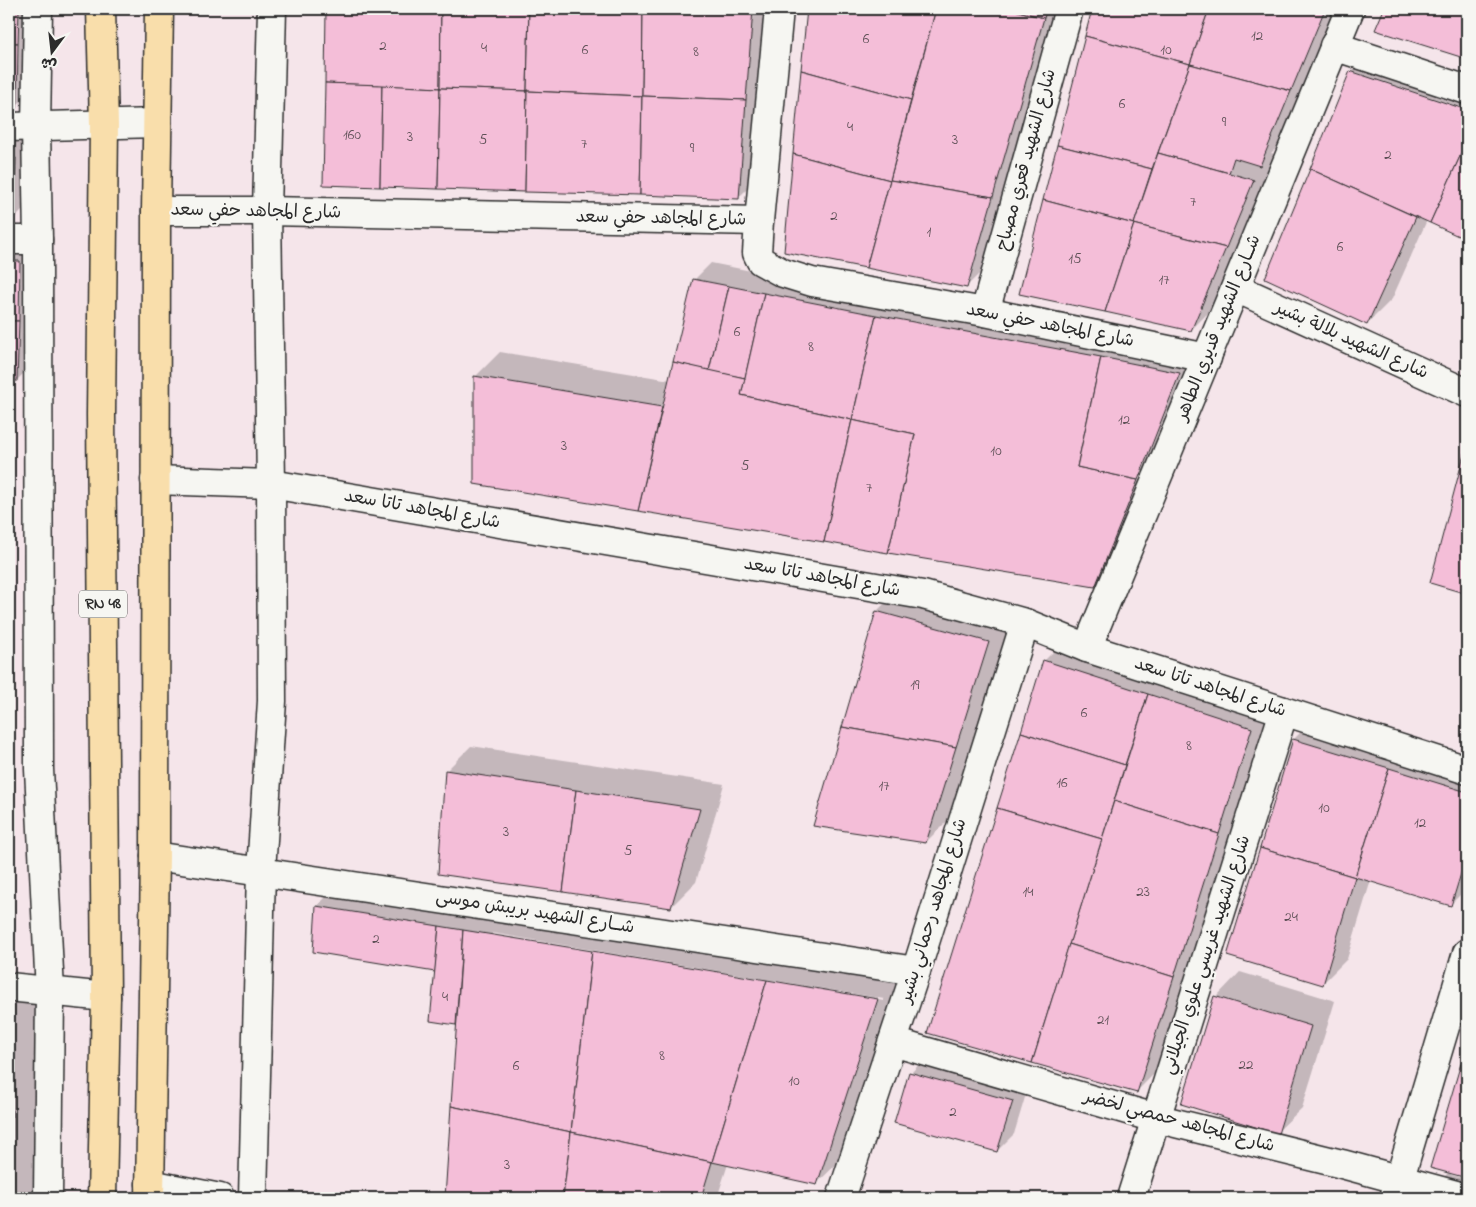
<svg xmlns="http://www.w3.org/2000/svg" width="1476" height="1207" font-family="'Indie Flower','Playpen Sans Arabic',sans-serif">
  <rect width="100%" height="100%" fill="#f5e5ea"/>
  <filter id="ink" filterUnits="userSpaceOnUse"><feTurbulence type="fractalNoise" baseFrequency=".02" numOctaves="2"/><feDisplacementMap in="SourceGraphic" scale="10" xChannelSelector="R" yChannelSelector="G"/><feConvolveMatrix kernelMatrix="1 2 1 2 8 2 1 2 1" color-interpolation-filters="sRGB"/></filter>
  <g filter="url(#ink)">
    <rect fill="#f5d9e5" x="9" y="434" width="2" height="185"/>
    <g fill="#0003" fill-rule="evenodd">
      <polygon points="9,9 43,9 41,81 16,106 9,106"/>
      <polygon points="328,9 775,9 763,173 738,198 326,83"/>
      <polygon points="808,9 1069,9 992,261 967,286 786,251"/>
      <polygon points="1093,9 1339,9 1285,140 1271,153 1278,155 1216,305 1191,330 1058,146"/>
      <polygon points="1385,9 1467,9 1467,58 1377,29"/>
      <polygon points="1376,47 1467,77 1467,238 1427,220 1392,299 1367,324 1267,278 1351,72"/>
      <polygon points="9,141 32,141 31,202 14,219 9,219"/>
      <polygon points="9,244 37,244 34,363 17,380 9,380"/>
      <polygon points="711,263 781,277 902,290 909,283 1132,326 1130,334 1204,348 1168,448 1137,479 1137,483 1167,452 1127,553 1095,585 476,483 475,377 500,352 670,380 694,280"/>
      <polygon points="1467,448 1467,592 1431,582"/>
      <polygon points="902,586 1013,618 951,817 926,842 815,825 877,611"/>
      <polygon points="1069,636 1276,703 1161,1067 1136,1092 1044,661"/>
      <polygon points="1319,714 1467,760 1467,888 1451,904 1371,880 1347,959 1322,984 1228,955 1294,739"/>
      <polygon points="471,746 724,784 696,882 671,907 446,771"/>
      <path d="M334,889L909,967L849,1152L817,1183L728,1164L717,1198H446L458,1024L432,1020L436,971L314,951L317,906ZM492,933L884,999V1001L492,936Z"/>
      <polygon points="1240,972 1335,1001 1302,1108 1277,1132 1216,997"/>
      <polygon points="9,988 37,992 42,1198 9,1198"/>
      <polygon points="1467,1047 1467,1177 1452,1173 1451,1175 1467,1179 1467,1198 1423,1198 1449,1172 1432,1167"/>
      <polygon points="927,1056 1029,1084 1014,1134 997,1151 911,1073"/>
    </g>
    <g fill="#f4bed8" stroke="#2b2b2b">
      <polygon points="9,9 19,9 18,43 9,43"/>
      <polygon points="326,9 441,9 440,88 325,83"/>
      <polygon points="441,9 529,9 527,91 440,88"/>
      <polygon points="529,9 643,9 642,96 527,91"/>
      <polygon points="643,9 753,9 746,100 642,96"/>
      <polygon points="807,9 936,9 911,100 801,70"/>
      <polygon points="936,9 1011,9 1044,18 993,197 890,180"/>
      <polygon points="1011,9 1047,9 1044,18"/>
      <polygon points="1092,9 1209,9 1190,64 1085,36"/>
      <polygon points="1209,9 1325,9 1291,91 1190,64"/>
      <polygon points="1384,9 1467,9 1467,59 1375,30"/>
      <polygon points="1085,36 1190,64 1152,169 1057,145"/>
      <polygon points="9,43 18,43 17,107 9,107"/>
      <polygon points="1190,64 1291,91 1260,166 1234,158 1229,173 1158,153"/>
      <polygon points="801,70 911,100 890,180 793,154"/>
      <polygon points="1350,71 1467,110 1467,141 1430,223 1310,169"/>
      <polygon points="325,83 382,85 380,187 323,185"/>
      <polygon points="382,85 440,88 438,189 380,187"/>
      <polygon points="440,88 527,91 525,192 438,189"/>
      <polygon points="527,91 642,96 640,195 525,192"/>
      <polygon points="642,96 746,100 739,199 640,195"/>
      <polygon points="1467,141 1467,240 1430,223"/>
      <polygon points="1057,145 1152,169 1134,224 1043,200"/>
      <polygon points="1158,153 1254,180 1226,248 1134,224"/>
      <polygon points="793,154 890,180 866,268 784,252"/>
      <polygon points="9,157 16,158 14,220 9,220"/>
      <polygon points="1310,169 1416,217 1367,325 1265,278"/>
      <polygon points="890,180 993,197 967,288 866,268"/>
      <polygon points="1043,200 1134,224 1105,312 1019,294"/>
      <polygon points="1134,224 1226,248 1191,331 1105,312"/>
      <polygon points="9,261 20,261 19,321 9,321"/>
      <polygon points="693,279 729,286 709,371 673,362"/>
      <polygon points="729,286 764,293 745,378 709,371"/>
      <polygon points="764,293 876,315 852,420 741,395"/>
      <polygon points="876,315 1101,357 1077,467 1138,480 1095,587 888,553 915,434 852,420"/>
      <polygon points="9,321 19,321 17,381 9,381"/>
      <polygon points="1101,357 1180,373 1138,480 1077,467"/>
      <polygon points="673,362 745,378 741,395 852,420 824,542 638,511"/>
      <polygon points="474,376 662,407 638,511 474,484"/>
      <polygon points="852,420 915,434 888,553 824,542"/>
      <polygon points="1467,443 1467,594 1430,583"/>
      <polygon points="876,611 989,642 956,747 842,727"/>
      <polygon points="1043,660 1148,694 1125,765 1021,732"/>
      <polygon points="1148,694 1252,728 1219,834 1114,801"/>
      <polygon points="842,727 956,747 926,843 813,826"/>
      <polygon points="1021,732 1125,765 1102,839 997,808"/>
      <polygon points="1293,739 1389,768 1355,877 1260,848"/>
      <polygon points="1389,768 1467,792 1467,854 1451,906 1355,877"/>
      <polygon points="445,770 576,790 563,892 438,874"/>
      <polygon points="576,790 700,809 671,908 563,892"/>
      <polygon points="1114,801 1219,834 1174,977 1069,944"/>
      <polygon points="997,808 1102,839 1032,1063 927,1033"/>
      <polygon points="1260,848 1355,877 1323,985 1227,956"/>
      <polygon points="316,906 439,926 435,972 313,952"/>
      <polygon points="439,926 463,930 456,1025 430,1021"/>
      <polygon points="463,930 592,951 571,1132 451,1106"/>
      <polygon points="1069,944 1174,977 1137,1093 1032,1063"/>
      <polygon points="592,951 767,980 712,1162 571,1132"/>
      <polygon points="767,980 878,999 817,1185 712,1162"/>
      <polygon points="1214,996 1311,1026 1278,1134 1181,1104"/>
      <polygon points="9,1016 12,1016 12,1135 9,1134"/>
      <polygon points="1467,1043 1467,1178 1430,1168"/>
      <polygon points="909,1072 1013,1101 997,1152 894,1123"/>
      <polygon points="451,1106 571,1132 563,1198 445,1198"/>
      <polygon points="571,1132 712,1162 701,1198 563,1198"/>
      <polygon points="9,1134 12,1135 11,1198 9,1198"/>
    </g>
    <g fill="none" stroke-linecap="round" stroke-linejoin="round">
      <defs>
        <g id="street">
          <polyline points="38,9 36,127 38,240 39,769 50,992 48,1198"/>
          <polyline points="1334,46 1467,90"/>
          <polyline points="9,127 157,123"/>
          <polyline points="156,211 267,211 759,221 757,253 761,261 783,273 812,282 985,312 1207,358"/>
          <polyline points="759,221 779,9"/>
          <polyline points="9,240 38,240"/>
          <polyline points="1236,288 1467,393"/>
          <polyline points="985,312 1069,9"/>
          <polyline points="155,480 271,484 923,595 1025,623 1087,648 1467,770"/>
          <polyline points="1087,648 1350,9"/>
          <polyline points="155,856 916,971"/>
          <polyline points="9,987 106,997"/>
          <polyline points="893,1042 1155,1118 1342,1164 1467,1198"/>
          <polyline points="150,1184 220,1198"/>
          <polyline points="253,1198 261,871 272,701 271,484 267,211 272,9"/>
          <polyline points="841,1198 916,971 1025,623"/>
          <polyline points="1131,1198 1284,711"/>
          <polyline points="1394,1198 1467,953"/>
        </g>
        <g id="highway">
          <polyline points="101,9 104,125 101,415 106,997 102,1198"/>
          <polyline points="150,1198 155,856 156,211 159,9"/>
        </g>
      </defs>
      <use href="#street" stroke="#2b2b2b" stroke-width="31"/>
      <use href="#highway" stroke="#2b2b2b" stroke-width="31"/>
      <use href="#street" stroke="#f6f6f2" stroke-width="28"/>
      <use href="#highway" stroke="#f9deab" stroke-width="28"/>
    </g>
  </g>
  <g text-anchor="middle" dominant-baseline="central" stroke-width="4.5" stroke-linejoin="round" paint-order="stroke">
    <g font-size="15" fill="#5d5056">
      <text x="1257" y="36">12</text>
      <text x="866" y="39">6</text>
      <text x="383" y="46">2</text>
      <text x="484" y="48">4</text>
      <text x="585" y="50">6</text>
      <text x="1166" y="50">10</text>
      <text x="696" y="52">8</text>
      <text x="1122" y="104">6</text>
      <text x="1224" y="122">9</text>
      <text x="850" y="127">4</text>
      <text x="352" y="135">160</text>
      <text x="410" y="137">3</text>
      <text x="483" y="140">5</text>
      <text x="955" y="140">3</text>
      <text x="584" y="144">7</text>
      <text x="692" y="148">9</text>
      <text x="1388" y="155">2</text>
      <text x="1193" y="202">7</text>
      <text x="834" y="216">2</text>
      <text x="929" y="232">1</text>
      <text x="1340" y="247">6</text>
      <text x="1075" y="259">15</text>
      <text x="1164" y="280">17</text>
      <text x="737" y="332">6</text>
      <text x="811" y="347">8</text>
      <text x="1124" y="420">12</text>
      <text x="564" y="446">3</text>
      <text x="996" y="451">10</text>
      <text x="745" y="466">5</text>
      <text x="869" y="488">7</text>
      <text x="915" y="685">19</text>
      <text x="1084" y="713">6</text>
      <text x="1189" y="746">8</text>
      <text x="1062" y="783">16</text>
      <text x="884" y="786">17</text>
      <text x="1324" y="808">10</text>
      <text x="1420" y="823">12</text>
      <text x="506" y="832">3</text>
      <text x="628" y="851">5</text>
      <text x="1028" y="892">14</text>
      <text x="1143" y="892">23</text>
      <text x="1291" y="917">24</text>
      <text x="376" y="939">2</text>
      <text x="445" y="997">4</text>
      <text x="1103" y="1020">21</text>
      <text x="662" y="1056">8</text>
      <text x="1246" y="1065">22</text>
      <text x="516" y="1066">6</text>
      <text x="794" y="1081">10</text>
      <text x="953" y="1112">2</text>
      <text x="507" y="1165">3</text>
    </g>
    <rect fill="#f6f6f2" stroke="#686867" stroke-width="1" x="79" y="590.5" width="48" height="27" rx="4"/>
    <g font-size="16" font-weight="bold" fill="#2b2b2b">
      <text x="103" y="604">RN 48</text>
    </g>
    <g font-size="18" fill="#2b2b2b" stroke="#f6f6f2">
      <text transform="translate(1027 160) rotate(-75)">شارع الشهيد قعري مصباح</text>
      <text transform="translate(256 212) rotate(1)">شارع المجاهد حفي سعد</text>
      <text transform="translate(661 219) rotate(1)">شارع المجاهد حفي سعد</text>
      <text transform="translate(1050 326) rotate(11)">شارع المجاهد حفي سعد</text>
      <text transform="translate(1219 328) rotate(-68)">شــارع الشهيد قديري الطاهر</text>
      <text transform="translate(1351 341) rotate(24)">شارع الشهيد بلالة بشير</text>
      <text transform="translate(422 510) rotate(10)">شارع المجاهد تاتا سعد</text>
      <text transform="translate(822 578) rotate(10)">شارع المجاهد تاتا سعد</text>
      <text transform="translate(1210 688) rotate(18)">شارع المجاهد تاتا سعد</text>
      <text transform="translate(934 911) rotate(-73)">شارع المجاهد رحماني بشير</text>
      <text transform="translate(535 913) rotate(9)">شــارع الشهيد بريبش موسى</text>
      <text transform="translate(1207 955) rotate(-72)">شارع الشهيد غريسي علوي الجيلاني</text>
      <text transform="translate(1179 1122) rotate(15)">شارع المجاهد حمصي لخضر</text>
    </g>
  </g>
  <rect width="1476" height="1207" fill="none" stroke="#f6f6f2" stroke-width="30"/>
  <rect x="15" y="15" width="1446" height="1177" fill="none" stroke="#2b2b2b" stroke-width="2" filter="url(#ink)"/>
  <g transform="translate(52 52) rotate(195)" stroke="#f6f6f2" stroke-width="4" paint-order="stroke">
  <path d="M0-4L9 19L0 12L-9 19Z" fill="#2b2b2b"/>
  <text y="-8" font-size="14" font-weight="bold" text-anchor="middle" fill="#2b2b2b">ش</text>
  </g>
</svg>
